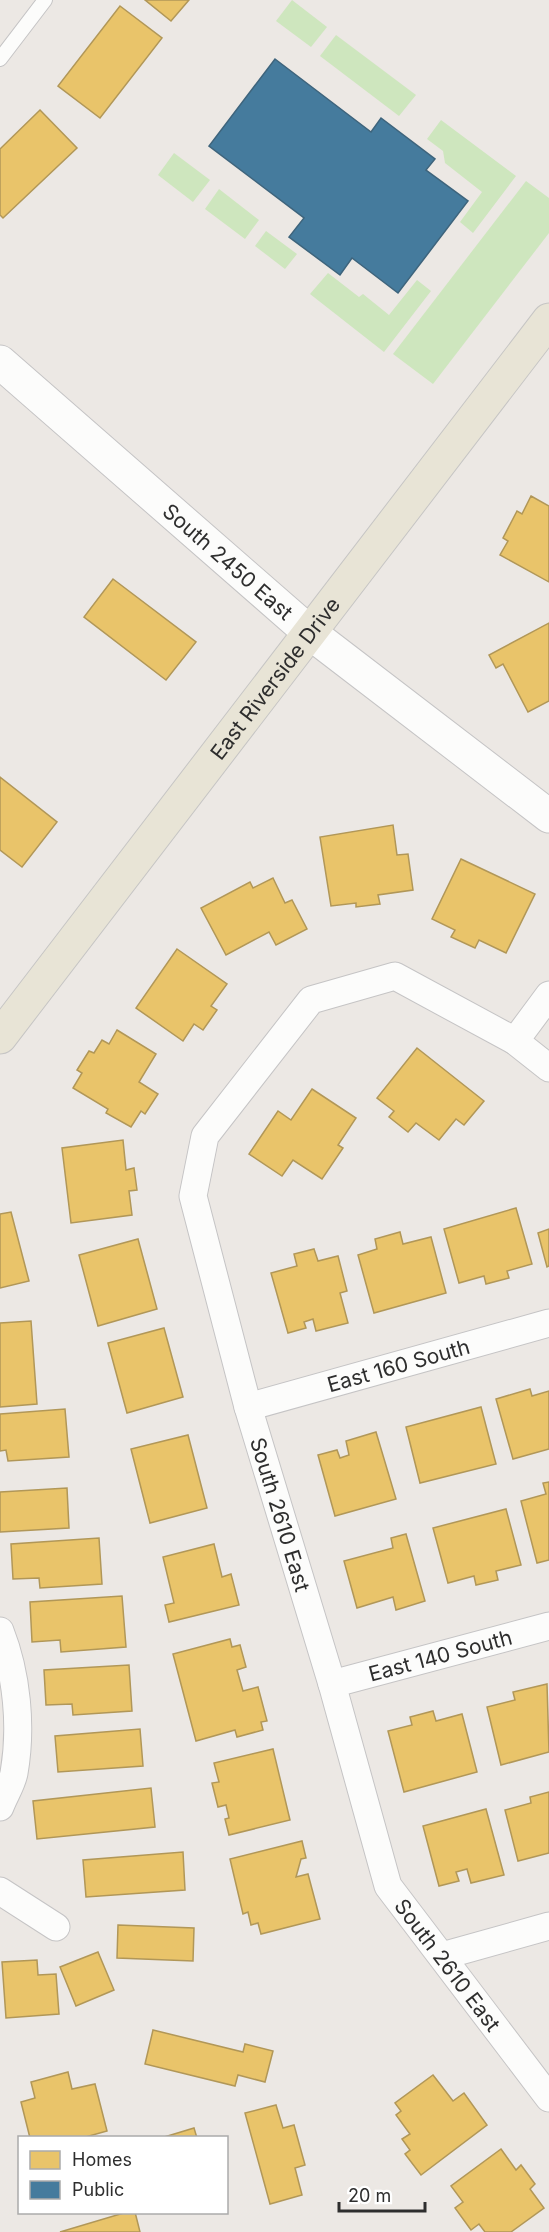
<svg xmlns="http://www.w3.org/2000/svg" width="549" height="2232" font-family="Inter,sans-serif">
  <rect width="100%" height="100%" fill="#ece8e4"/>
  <g fill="#cee6be">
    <polygon points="292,0 327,27 311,47 276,21"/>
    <polygon points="336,35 416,95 399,116 320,56"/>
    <polygon points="441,120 516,176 473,233 460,222 482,192 445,163 443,151 427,139"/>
    <polygon points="174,153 210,180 193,202 158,175"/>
    <polygon points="526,181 549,198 549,233 433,384 393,354"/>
    <polygon points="219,189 259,220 245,239 205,209"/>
    <polygon points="266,231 297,254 285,269 255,246"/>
    <polygon points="328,273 359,297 363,294 389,315 417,280 431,291 384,352 310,294"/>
  </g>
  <g fill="#e9c46a" stroke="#b19758" stroke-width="1.5">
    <polygon points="145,0 189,0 171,21"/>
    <polygon points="120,6 162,38 100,118 58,86"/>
    <polygon points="40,110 77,148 3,218 0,215 0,149"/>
    <polygon points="531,496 549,506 549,582 500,555 508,541 503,538 517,511 522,514"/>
    <polygon points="113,579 196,642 166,680 84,617"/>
    <polygon points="549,623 549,701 528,712 503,664 496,668 489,655"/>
    <polygon points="0,777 57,822 22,867 0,850"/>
    <polygon points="393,825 397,855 408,854 413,890 378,895 380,904 356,907 356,903 331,906 320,837"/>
    <polygon points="461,859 535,894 506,953 479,940 475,948 451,937 455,930 432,919"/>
    <polygon points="273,878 285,903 292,900 307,929 276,945 269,932 226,955 201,908 250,882 253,888"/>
    <polygon points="177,949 227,984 211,1006 217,1010 203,1030 194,1024 183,1041 136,1008"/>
    <polygon points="117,1030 156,1054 139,1082 158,1094 145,1114 141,1111 131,1127 106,1113 108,1109 73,1088 82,1073 77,1070 89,1051 94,1053 102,1040 109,1044"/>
    <polygon points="417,1048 484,1101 464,1125 456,1119 439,1140 416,1123 408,1132 389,1117 394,1111 377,1098"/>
    <polygon points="312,1089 356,1118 338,1145 343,1148 322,1179 293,1160 282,1176 249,1154 278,1111 291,1120"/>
    <polygon points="123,1140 126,1170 134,1168 137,1190 129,1191 132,1215 71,1223 62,1148"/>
    <polygon points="516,1208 532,1264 507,1271 509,1278 486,1284 484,1276 459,1283 444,1229"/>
    <polygon points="11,1212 29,1281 0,1288 0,1214"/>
    <polygon points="549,1229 549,1266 547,1267 538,1233"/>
    <polygon points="400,1232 403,1244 431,1237 446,1293 374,1313 358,1255 377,1249 375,1239"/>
    <polygon points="138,1239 157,1309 98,1326 79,1255"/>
    <polygon points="314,1249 318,1261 338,1256 347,1291 340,1293 348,1323 316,1331 313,1319 304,1322 306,1328 288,1333 271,1273 297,1266 294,1254"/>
    <polygon points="31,1321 37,1404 0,1407 0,1323"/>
    <polygon points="164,1328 183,1397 127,1413 108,1343"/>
    <polygon points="530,1389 532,1396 549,1391 549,1449 513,1459 496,1399"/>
    <polygon points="481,1407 496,1464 420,1483 406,1427"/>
    <polygon points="65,1409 69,1457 8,1461 6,1450 0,1451 0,1414"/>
    <polygon points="376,1432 396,1499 335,1516 318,1455 337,1450 340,1458 349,1455 346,1441"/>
    <polygon points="188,1435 207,1508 150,1523 131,1449"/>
    <polygon points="549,1482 549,1560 537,1563 521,1501 546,1494 543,1483"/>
    <polygon points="67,1488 69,1528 0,1532 0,1492"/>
    <polygon points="506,1509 521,1565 496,1571 498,1580 476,1585 474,1576 448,1583 433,1528"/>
    <polygon points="406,1534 425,1601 396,1610 393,1597 357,1608 344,1561 393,1548 391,1538"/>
    <polygon points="99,1538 102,1584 40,1588 39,1578 13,1579 11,1544"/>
    <polygon points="214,1544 222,1577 231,1574 239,1605 169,1622 165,1605 174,1603 163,1557"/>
    <polygon points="122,1596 126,1647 61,1652 60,1640 32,1642 30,1602"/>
    <polygon points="230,1639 232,1647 240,1645 246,1667 237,1670 243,1691 258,1687 267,1721 261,1722 263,1730 237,1737 235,1730 196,1741 173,1654"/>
    <polygon points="129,1665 132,1711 73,1715 72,1704 46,1705 44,1670"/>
    <polygon points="547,1684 549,1752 501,1765 487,1707 515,1700 513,1692"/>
    <polygon points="433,1711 436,1721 462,1714 477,1772 404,1792 388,1731 412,1725 410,1717"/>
    <polygon points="140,1729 143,1766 58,1772 55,1736"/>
    <polygon points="273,1749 290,1820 229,1835 225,1819 229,1818 226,1805 218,1807 212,1783 219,1782 214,1763"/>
    <polygon points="151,1788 155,1827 37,1839 33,1801"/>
    <polygon points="549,1792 549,1853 518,1861 505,1810 531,1803 530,1797"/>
    <polygon points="486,1809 504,1875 471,1883 467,1869 456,1872 459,1881 439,1886 423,1826"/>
    <polygon points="302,1841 306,1858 301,1859 296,1877 308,1874 320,1919 261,1934 258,1923 251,1925 248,1912 243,1914 230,1859"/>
    <polygon points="183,1852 185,1890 86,1897 83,1860"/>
    <polygon points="118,1925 194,1928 193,1961 117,1958"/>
    <polygon points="98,1952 114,1990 76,2006 60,1967"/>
    <polygon points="37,1960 38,1975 56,1974 59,2014 6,2018 2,1962"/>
    <polygon points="153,2030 243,2052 245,2044 273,2051 265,2082 238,2075 235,2086 145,2064"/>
    <polygon points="68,2072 72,2089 95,2084 107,2131 82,2138 30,2138 21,2102 35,2098 31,2082"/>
    <polygon points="433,2075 453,2101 464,2093 487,2125 421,2175 405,2154 410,2150 402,2139 410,2134 396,2115 401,2111 395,2103"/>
    <polygon points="276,2105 283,2128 294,2125 305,2165 295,2168 302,2195 270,2204 245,2113"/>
    <polygon points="194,2128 197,2138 161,2138"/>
    <polygon points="501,2149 516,2170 521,2165 535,2184 530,2189 544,2208 511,2232 485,2232 479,2224 471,2230 455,2208 463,2202 451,2186"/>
    <polygon points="127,2212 135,2212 140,2232 60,2232"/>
  </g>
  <polygon fill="#457b9d" stroke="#3e647c" stroke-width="1.5" points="275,59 371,132 381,118 435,159 426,170 468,201 398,293 352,258 340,275 289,237 304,218 209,146"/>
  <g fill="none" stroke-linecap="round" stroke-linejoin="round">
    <defs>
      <polyline id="lane" points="0,59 45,0"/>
      <g id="street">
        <polyline points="515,1041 549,995"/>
        <path id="s1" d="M549,1068L515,1041L395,976L311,1000L205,1136L193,1196L248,1407L332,1684L388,1886L549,2098"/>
        <path id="s2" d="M248,1407L549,1323"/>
        <path d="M0,1631C17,1674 22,1727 14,1773C12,1784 4,1796 0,1807"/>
        <path id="s3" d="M332,1684L549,1626"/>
        <polyline points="0,1891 56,1927"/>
        <polyline points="442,1956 549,1926"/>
      </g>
      <g id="secondary">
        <path id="s4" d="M0,362L309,632L549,816"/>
      </g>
      <g id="primary">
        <path id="s5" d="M0,1037L549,320"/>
      </g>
    </defs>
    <use href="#lane" stroke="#c5c4c5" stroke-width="16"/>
    <use href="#street" stroke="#c5c4c5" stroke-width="29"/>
    <use href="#secondary" stroke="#c5c4c5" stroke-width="35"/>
    <use href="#primary" stroke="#c6c5c4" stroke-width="35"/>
    <use href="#lane" stroke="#fcfcfb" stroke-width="14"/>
    <use href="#street" stroke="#fcfcfb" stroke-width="27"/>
    <use href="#secondary" stroke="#fcfcfb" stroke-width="33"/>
    <use href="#primary" stroke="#e8e4d6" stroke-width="33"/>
  </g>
  <g text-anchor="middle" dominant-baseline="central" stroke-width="6" stroke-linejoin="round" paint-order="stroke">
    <g font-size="21" fill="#2e2e2e" stroke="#fff">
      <text stroke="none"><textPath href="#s4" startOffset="303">South 2450 East</textPath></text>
      <text stroke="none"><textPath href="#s5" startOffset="452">East Riverside Drive</textPath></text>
      <text stroke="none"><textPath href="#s2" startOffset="156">East 160 South</textPath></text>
      <text stroke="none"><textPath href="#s1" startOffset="831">South 2610 East</textPath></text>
      <text stroke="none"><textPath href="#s3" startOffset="112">East 140 South</textPath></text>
      <text stroke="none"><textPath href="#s1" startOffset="1317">South 2610 East</textPath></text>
    </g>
  </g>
  <rect x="18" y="2136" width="210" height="78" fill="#ffffff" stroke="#ababab" stroke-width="1.5"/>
  <rect x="30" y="2151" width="30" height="18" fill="#e9c46a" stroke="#ababab" stroke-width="1.5"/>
  <text x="72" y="2166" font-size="18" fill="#2e2e2e">Homes</text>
  <rect x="30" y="2181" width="30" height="18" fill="#457b9d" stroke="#ababab" stroke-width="1.5"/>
  <text x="72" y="2196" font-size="18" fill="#2e2e2e">Public</text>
  <path d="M339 2202v9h86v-9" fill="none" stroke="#2e2e2e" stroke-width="3"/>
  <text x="348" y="2202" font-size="18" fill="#2e2e2e" stroke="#ffffff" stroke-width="4.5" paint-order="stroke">20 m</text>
</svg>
